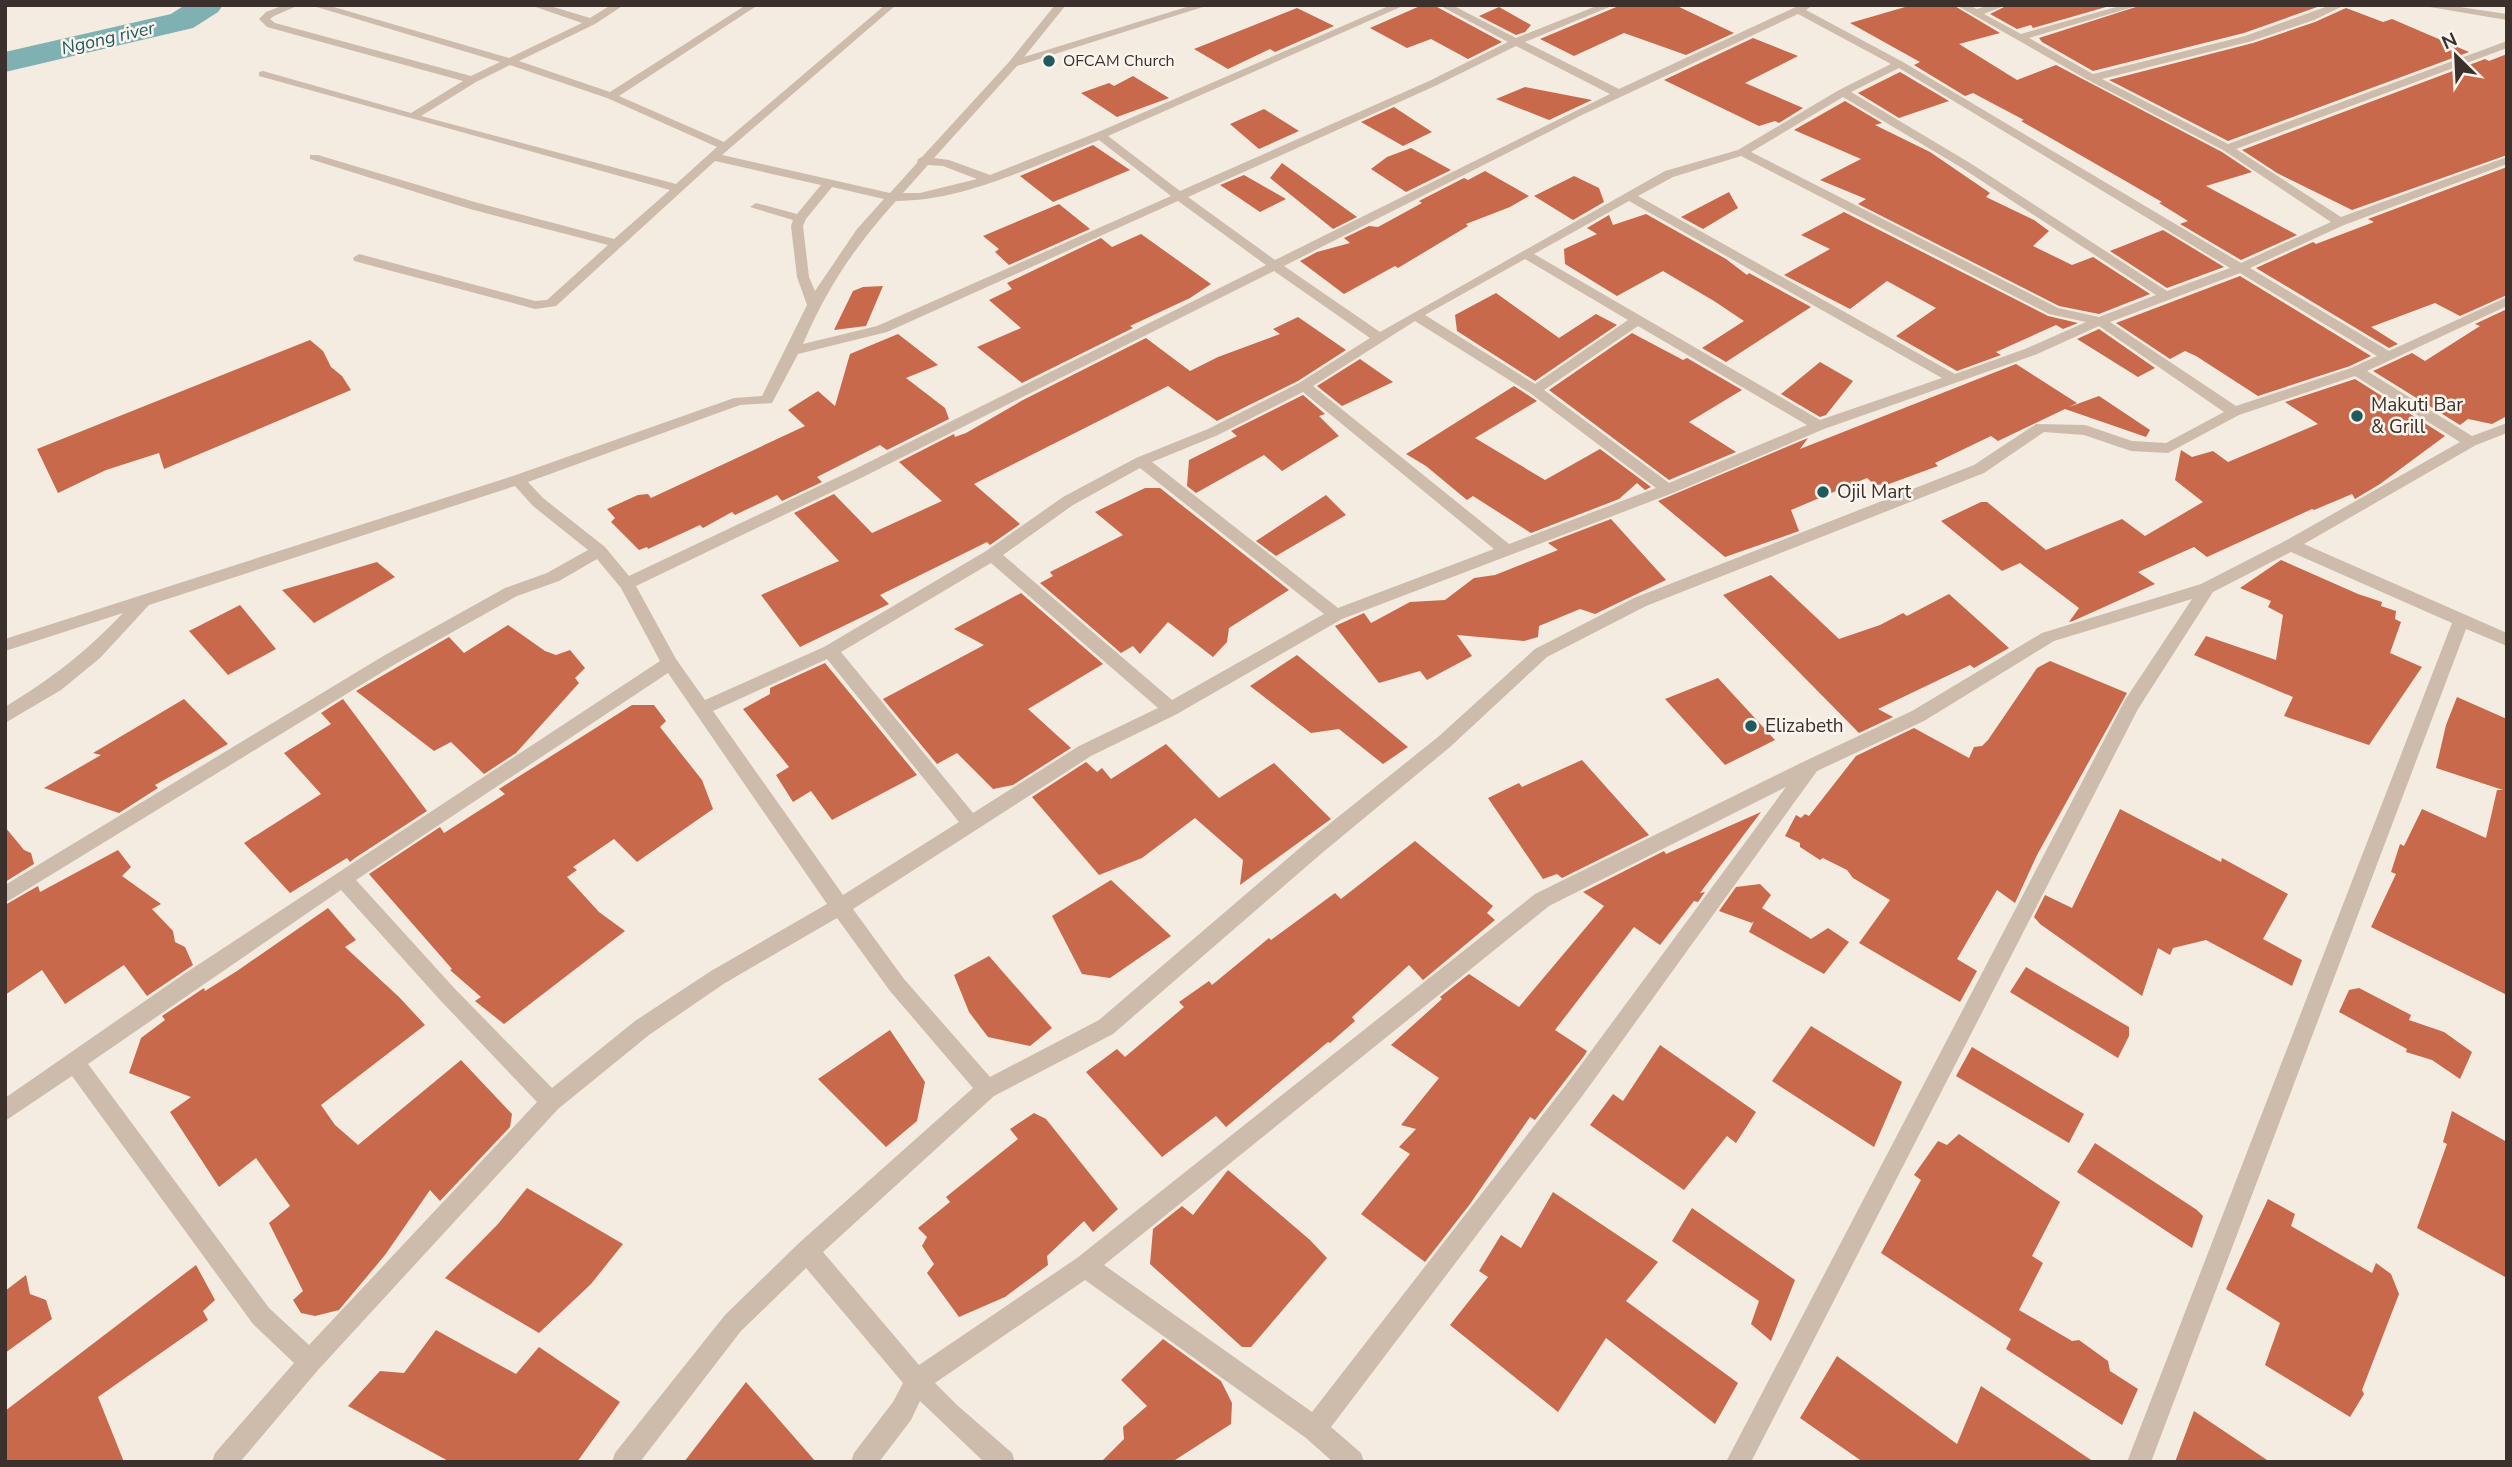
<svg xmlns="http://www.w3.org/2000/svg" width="2512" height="1467" font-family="'Nunito Sans',sans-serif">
  <rect width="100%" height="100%" fill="#f4ebe1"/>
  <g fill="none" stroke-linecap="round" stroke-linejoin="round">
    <polygon fill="#7fb0b2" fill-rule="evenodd" points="185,5 223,5 218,12 193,28 5,72 5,52 171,14"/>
  </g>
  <g fill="#c8694b">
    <polygon points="1621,5 1675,5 1734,33 1686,55 1624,33 1574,56 1540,39"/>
    <polygon points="1912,5 1953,5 2000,33 1959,44 2017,80 2056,65 2222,152 2252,172 2206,186 2297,235 2241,260 2180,224 2188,221 2159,203 2162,202 2021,121 2024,120 1973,93 1965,96 1914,65 1920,62 1850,23"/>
    <polygon points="2008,5 2113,5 2033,28 2031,25 2017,29 1990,14"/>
    <polygon points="2142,5 2323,5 2244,33 2093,71 2042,42 2039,38"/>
    <polygon points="1420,6 1437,7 1502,42 1468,59 1431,39 1407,48 1370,28"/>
    <polygon points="1499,7 1531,25 1525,32 1516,35 1479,16"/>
    <polygon points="1297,8 1334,26 1275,52 1270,49 1228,69 1194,49"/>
    <polygon points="2346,8 2383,22 2392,19 2469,52 2228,141 2109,80 2253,43 2315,22"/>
    <polygon points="1753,38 1798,56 1745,83 1803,108 1779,123 1775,121 1759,126 1664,80"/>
    <polygon points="2507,54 2507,155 2352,210 2277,173 2242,150 2485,59 2489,61"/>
    <polygon points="1900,72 1949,101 1899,118 1858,93"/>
    <polygon points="1133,76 1169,98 1117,117 1081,93 1109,83 1114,86"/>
    <polygon points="1525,87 1592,100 1549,120 1496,99"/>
    <polygon points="1845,101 1882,123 1875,125 1930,152 1990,193 1986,197 2034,220 2049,231 2033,246 2072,265 2093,257 2150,294 2099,314 2059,306 1858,204 1866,199 1820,180 1861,159 1794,130"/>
    <polygon points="1394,107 1432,132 1403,146 1361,122"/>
    <polygon points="1264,109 1299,131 1259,149 1230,124"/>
    <polygon points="1093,145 1130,170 1053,202 1020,176"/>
    <polygon points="1411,148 1451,170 1406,192 1371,169 1387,157"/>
    <polygon points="1282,163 1357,217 1333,229 1270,178"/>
    <polygon points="2507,167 2507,295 2460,316 2435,303 2371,327 2398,344 2389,348 2256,268 2313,242 2316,244 2374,222 2368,219"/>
    <polygon points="1485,171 1529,196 1510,207 1466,224 1468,226 1398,268 1395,266 1344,294 1300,261 1317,252 1350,243 1344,238 1369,226 1378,227 1422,203 1419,201 1464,178 1468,180"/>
    <polygon points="1244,175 1286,199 1260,212 1220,185"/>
    <polygon points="1574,176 1599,188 1604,202 1573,220 1534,196"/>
    <polygon points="1729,192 1738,208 1703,229 1681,217"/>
    <polygon points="1059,204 1090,229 1009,265 995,252 999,249 983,236"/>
    <polygon points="1844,212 2048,316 2078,323 2063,329 2056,325 1996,352 2001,355 1957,371 1896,336 1936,308 1887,281 1850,309 1784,275 1830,249 1801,235"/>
    <polygon points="1646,214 1726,259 1747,275 1749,273 1811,307 1726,362 1702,348 1744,321 1714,301 1663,271 1617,296 1565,264 1564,249 1597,234 1587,228 1609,215 1613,225"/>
    <polygon points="2163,230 2224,267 2167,288 2110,251"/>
    <polygon points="1141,234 1211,284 1190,298 1130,326 1133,328 1022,383 977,347 1021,328 989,300 1012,289 1007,283 1101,238 1112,247"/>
    <polygon points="2240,276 2371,356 2350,366 2258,396 2196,356 2185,351 2170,359 2116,323"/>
    <polygon points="883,286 866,326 834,330 853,291 863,287"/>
    <polygon points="1496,293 1559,338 1596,314 1617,325 1535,381 1457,331 1455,315"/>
    <polygon points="2507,309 2507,416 2492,424 2468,419 2460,425 2373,371 2412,353 2425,361 2480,326 2475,324"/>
    <polygon points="1298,317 1346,350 1298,381 1217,421 1168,386 974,484 1020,524 990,545 987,542 880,595 889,604 800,647 761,595 839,561 794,513 834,494 872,533 942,501 899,462 954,434 955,437 966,433 1023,400 1146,338 1190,371 1218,357 1280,334 1273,329"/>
    <polygon points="2099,329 2155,368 2138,377 2077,339"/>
    <polygon points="1632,333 1683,360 1687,358 1742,390 1689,422 1736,452 1669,480 1549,390"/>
    <polygon points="898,334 938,365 906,378 945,408 949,419 887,450 880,445 817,477 822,482 782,501 777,495 735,515 732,512 703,528 700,525 648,549 647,547 639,550 611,522 615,518 607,509 638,495 648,494 651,498 805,426 788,410 818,391 835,406 850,354"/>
    <polygon points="310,340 323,351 331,367 342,376 351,390 164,469 159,453 106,470 58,493 37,449"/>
    <polygon points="1360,359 1393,382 1342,406 1317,386"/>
    <polygon points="1820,362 1853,381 1826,415 1820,417 1781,394"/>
    <polygon points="2016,364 2077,403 2069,407 2099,396 2150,430 2146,437 2065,409 1998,441 1991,436 1935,463 1938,466 1889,484 1875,485 1867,478 1791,510 1799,531 1725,557 1658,501 1808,438 1800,449"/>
    <polygon points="2355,379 2445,436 2380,484 2355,499 2352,494 2314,510 2312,509 2207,557 2194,547 2138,572 2155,584 2073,621 2069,622 2079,608 2020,563 2002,571 1941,521 1981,502 1987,502 2046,550 2122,519 2145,536 2203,502 2175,480 2181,450 2192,457 2213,451 2228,462 2318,424 2285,402"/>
    <polygon points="1514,386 1537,401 1475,438 1545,480 1600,449 1651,487 1645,490 1637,483 1619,499 1531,533 1473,496 1467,500 1426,466 1406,454"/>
    <polygon points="1303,395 1325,414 1319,416 1339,436 1282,471 1264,455 1196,493 1187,486 1189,460 1237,436 1231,431"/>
    <polygon points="1145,488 1160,488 1289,590 1229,628 1227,642 1213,657 1168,622 1140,654 1133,646 1121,653 1040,583 1053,576 1050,572 1123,535 1095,512"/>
    <polygon points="1326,495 1346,515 1276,556 1256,541"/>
    <polygon points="1611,519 1666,580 1595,614 1580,609 1539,626 1538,637 1524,641 1457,635 1472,656 1427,680 1420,671 1379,683 1335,626 1364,613 1371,623 1410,602 1445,600 1474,578 1495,575 1558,550 1548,543"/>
    <polygon points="2281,560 2358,594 2382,602 2381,606 2396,611 2395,619 2401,622 2390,653 2422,667 2369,745 2284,716 2293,697 2194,655 2206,636 2276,660 2283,615 2268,607 2271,601 2240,588"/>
    <polygon points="377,562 395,577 314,623 282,590"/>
    <polygon points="1771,575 1839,639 1880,625 1903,613 1907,616 1949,594 2009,648 1974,668 1970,665 1878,709 1893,717 1859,733 1723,595"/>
    <polygon points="1021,593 1103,664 1028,709 1071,748 1013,785 993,789 957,753 937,764 883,699 984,645 954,629"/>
    <polygon points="240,605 276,649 228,675 189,631"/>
    <polygon points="508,625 545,651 556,655 570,650 585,668 575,678 579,683 516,753 484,774 451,742 434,751 356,691 449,637 464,653"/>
    <polygon points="1297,655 1327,680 1408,747 1383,764 1339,729 1311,733 1250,686"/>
    <polygon points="2050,661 2127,693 2037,855 2015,903 1997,890 1957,959 1977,971 1960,1002 1859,943 1890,900 1853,878 1847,870 1823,858 1820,860 1800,847 1800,843 1785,836 1796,815 1801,818 1805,814 1809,816 1856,756 1914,728 1969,758 1974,747 1982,746 1988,740 2037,668"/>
    <polygon points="825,663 917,775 832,820 811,791 793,802 776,775 789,767 743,709 770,694 770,688"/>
    <polygon points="1718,678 1775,740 1725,765 1665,699"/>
    <polygon points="2457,697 2507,719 2507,995 2371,927 2396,874 2391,872 2400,844 2404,846 2422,809 2486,838 2497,790 2503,790 2436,768 2446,725"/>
    <polygon points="184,699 228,744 155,785 158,788 119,813 44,788 101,755 93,753"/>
    <polygon points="343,699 427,811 355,858 350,862 347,858 290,893 244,843 321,794 284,753 331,724 321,713"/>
    <polygon points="632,705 654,705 666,721 660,727 702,780 713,809 637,862 614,839 573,867 577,870 567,877 599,912 625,931 504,1024 475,1001 481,997 450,970 452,969 369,874 440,827 444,833 505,794 499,789"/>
    <polygon points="1166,744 1219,798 1274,763 1331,819 1240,885 1243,860 1195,818 1142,858 1099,875 1032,797 1086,762 1097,772 1102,768 1111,779"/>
    <polygon points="1582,760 1649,835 1562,878 1557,874 1543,879 1488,798 1519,783 1522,787"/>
    <polygon points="2120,809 2221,862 2222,858 2288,894 2263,939 2302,960 2292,986 2206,940 2173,948 2170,955 2158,948 2142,996 2040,924 2034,917 2045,895 2072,908"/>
    <polygon points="1761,812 1700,893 1705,892 1698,902 1694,901 1660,945 1634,927 1555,1030 1587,1051 1584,1056 1535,1120 1530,1117 1470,1204 1425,1262 1361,1214 1410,1154 1399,1147 1416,1129 1401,1125 1439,1078 1391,1045 1442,999 1440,997 1469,974 1519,1007 1604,906 1583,892 1664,851 1666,854"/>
    <polygon points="5,827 24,850 31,853 34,864 5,882"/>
    <polygon points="1415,841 1493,906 1487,913 1495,920 1423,980 1409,965 1352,1017 1355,1021 1330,1043 1328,1042 1226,1127 1216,1116 1162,1157 1086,1072 1117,1049 1125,1057 1184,1007 1179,1002 1209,981 1212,985 1269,938 1271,940 1335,893 1341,899"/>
    <polygon points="118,850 131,867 122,876 161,904 152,909 173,931 175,942 185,947 193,965 147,996 124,965 65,1004 42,970 5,995 5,905 38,886 40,892"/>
    <polygon points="1111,880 1171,936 1110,978 1082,974 1052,916"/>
    <polygon points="1760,884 1771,895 1762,908 1811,939 1828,928 1849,942 1824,974 1749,932 1754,921 1752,923 1719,911 1736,887"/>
    <polygon points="328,908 356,940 345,947 399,997 425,1025 321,1105 335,1125 358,1145 461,1060 512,1114 510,1127 440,1201 430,1190 385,1255 339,1310 315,1316 301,1313 293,1300 303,1291 269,1223 290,1206 256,1158 219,1187 170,1112 191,1097 129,1073 141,1038 165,1020 162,1016 204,988 205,991 237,971"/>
    <polygon points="989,956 1052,1028 1030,1046 988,1037 969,1012 954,975"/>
    <polygon points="2026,967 2129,1027 2129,1036 2118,1058 2010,992"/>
    <polygon points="2359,988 2411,1015 2409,1020 2444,1032 2472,1052 2460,1079 2432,1060 2406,1052 2407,1049 2339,1012 2349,990"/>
    <polygon points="1811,1026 1902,1082 1874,1147 1772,1081"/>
    <polygon points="890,1030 925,1082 917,1121 886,1147 818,1079"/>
    <polygon points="1660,1045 1756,1112 1736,1143 1727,1136 1684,1190 1590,1125 1613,1094 1623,1101"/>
    <polygon points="1972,1047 2084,1114 2069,1143 1956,1076"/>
    <polygon points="2452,1111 2507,1142 2507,1278 2417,1228 2447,1144 2443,1142"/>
    <polygon points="1034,1113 1046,1119 1118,1209 1093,1232 1084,1221 1047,1256 1048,1265 1005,1297 959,1317 927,1273 934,1264 922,1246 927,1237 918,1228 950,1202 946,1197 1018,1139 1010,1129"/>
    <polygon points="1959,1134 2060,1202 2032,1256 2043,1263 2019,1310 2072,1341 2079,1340 2108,1361 2110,1371 2138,1389 2122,1425 2006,1349 2011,1339 1881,1253 1921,1180 1914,1175 1938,1141 1947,1145"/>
    <polygon points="2095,1143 2197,1210 2203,1216 2192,1248 2077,1172"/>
    <polygon points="1228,1170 1310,1240 1327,1258 1251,1347 1242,1347 1150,1264 1153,1229 1182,1206 1193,1215"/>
    <polygon points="527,1188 623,1244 591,1284 539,1333 445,1278 498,1224"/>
    <polygon points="1553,1192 1658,1262 1626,1301 1738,1383 1715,1424 1606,1338 1558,1412 1450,1325 1488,1277 1479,1271 1501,1235 1521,1248"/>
    <polygon points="2268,1199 2295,1214 2291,1226 2372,1273 2376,1263 2391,1274 2399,1294 2362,1390 2364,1394 2350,1417 2265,1365 2280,1323 2226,1289"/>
    <polygon points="1692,1208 1795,1280 1771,1341 1751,1324 1759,1301 1672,1241"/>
    <polygon points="196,1265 215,1300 203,1311 208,1320 98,1397 124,1462 5,1462 5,1411"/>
    <polygon points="26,1275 30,1294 46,1300 52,1319 5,1353 5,1291"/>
    <polygon points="436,1330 516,1374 539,1347 620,1402 577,1462 450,1462 348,1406 380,1371 404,1373"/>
    <polygon points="1163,1339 1221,1381 1232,1403 1231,1424 1172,1462 1101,1462 1124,1439 1123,1427 1147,1406 1121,1380"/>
    <polygon points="1837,1356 1957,1444 1981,1386 2094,1462 1863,1462 1800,1418"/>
    <polygon points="746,1382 816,1462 684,1462"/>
    <polygon points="2194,1411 2270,1462 2175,1462"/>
  </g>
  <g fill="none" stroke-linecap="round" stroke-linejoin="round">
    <g fill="#cdbbac" fill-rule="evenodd">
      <path d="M284,5H299L274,16L270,19L275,23L471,76L500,62L310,5H327L509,58L582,23L530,5H547L590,18L611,5H624L595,24L519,61L610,92L746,5H758L619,96L724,142L885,5H896L722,155L890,193L917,163L918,159L922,157L1009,62L1055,5H1066L1024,57L1193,5H1209L1017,66L934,158L949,160L990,175L1096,133L1391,5H1405L1108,136L1180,191L1427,82L1508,42L1439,5H1452L1516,38L1599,5H1614L1525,42L1619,89L1800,5H1813L1806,10L1903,62L2241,263L2331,222L2223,150L2088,80L1956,5H1969L1977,9L1990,5H2006L1984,14L2021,34L2123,5H2140L2029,38L2093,74L2245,36L2331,5H2345L2314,20L2252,41L2102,79L2228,144L2507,41V48L2236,149L2341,217L2507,157V164L2344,225L2250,268L2389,351L2507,297V306L2367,371L2472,436L2507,423V433L2476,445L2304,544L2507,633V646L2466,629L2151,1462H2127L2452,623L2291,552L2213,592L2138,709L1751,1462H1726L2125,700L2192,599L2054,641L1924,721L1817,771L1583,1095L1331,1427L1361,1453L1364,1462H1333L1306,1438L1085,1280L935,1383L957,1405L1012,1453L1015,1462H984L920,1401L911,1420L879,1462H851L854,1453L893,1402L903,1383L806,1268L741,1331L640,1462H612L615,1453L725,1315L799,1243L973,1088L890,991L837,918L725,983L649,1035L558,1109L318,1370L240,1462H212L215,1453L294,1363L253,1324L72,1076L5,1121V1098L184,974L660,661L621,588L597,559L559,581L517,596L397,663L5,903V885L385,655L505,588L547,573L588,550L533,506L515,486L149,605L100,658L61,690L5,723V707C52,678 85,653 123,613L5,651V639L513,476L734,398L762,396L807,305L797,277L791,226L793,220L750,207L756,203L797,214L821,185L715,161L556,306L535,309L354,261L353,258L359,254L535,301L547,300L608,245L470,209L310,159V155H318L478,203L614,239L670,190L259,76V72L263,71L411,113L463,81L267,27L259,19L266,12ZM1798,14L1891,64L1839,90L1738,150L1665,171L1380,332L1284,266L1582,115ZM1516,46L1610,94L1275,260L1188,197L1435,86ZM510,65L607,98L717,147L676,184L421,116L476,82ZM1899,68L2230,268L2167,291L1970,163L1851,92ZM1843,97L1962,168L2156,295L2099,317L2058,308L1751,152ZM1099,140L1171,196L877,326L803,344C827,288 855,246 896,201C966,201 1035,165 1099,140ZM1741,156L2049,314L2086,322L2025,349L1955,374L1638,196L1673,177ZM928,165L943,166L977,179L920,193H903ZM832,187L884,199L857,229L815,291L809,277L803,226L806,219ZM1178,201L1266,265L853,470L629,576L605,547L543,498L528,482L740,405L772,403L798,354L887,332ZM1629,201L1942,378L1820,420L1534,254ZM1525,259L1628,320L1535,384L1425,315ZM1274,271L1370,338L1299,383L1208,429L1136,458L1063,497L986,551L824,647L705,700L676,659L636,586L863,477ZM2240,273L2377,356L2351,368L2236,406L2110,322ZM1415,321L1530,393L1656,488L1509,544L1313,386ZM1638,326L1807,425L1669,483L1544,390ZM2099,326L2224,412L2166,443L2132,441L2085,425L2036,424L1974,465L1634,598L1535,649L1438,737L1308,841L1099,1020L990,1077L904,979L853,909L1091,756L1177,714L1342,619L1673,493L1824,429L2035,355ZM2355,376L2460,442L2285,541L2201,584L2042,633L1912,711L1807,760L1535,894L1077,1258L919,1365L823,1252L994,1096L1113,1034L1322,853L1450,747L1547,657L1646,606L1984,473L2044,432L2084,435L2131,451L2168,453L2239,415ZM1303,392L1494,549L1338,608L1152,462L1218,435ZM1140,468L1324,614L1172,700L1003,555L1073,505ZM991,563L1158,708L1079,746L973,813L841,652ZM827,659L959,822L843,895L713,711ZM668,673L827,904L711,971L635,1021L552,1088L455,989L356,880ZM1786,787L1569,1081L1312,1412L1104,1265L1549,906ZM341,890L441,1001L537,1102L309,1345L269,1308L88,1064Z"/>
      <polygon points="2418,5 2446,5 2507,14 2507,20"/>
    </g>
  </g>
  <g fill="#1f5a5e" stroke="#fbf5ee" stroke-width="2.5">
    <circle cx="1049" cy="61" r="7"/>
    <circle cx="2357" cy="416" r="7"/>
    <circle cx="1823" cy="492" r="7"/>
    <circle cx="1751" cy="726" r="7"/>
  </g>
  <g text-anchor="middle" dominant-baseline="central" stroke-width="5" stroke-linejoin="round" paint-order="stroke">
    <g font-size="16" fill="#3b302b" stroke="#fbf5ee" text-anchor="start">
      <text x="1063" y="61">OFCAM Church</text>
    </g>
    <g font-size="18" font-style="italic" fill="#1f5a5e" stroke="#fbf5ee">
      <text transform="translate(108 38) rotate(-13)">Ngong river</text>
    </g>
    <g font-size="19" fill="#3b302b" stroke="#fbf5ee" text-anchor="start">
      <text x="2371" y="405">Makuti Bar<tspan x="2371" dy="22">&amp; Grill</tspan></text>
      <text x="1837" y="492">Ojil Mart</text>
      <text x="1765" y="726">Elizabeth</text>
    </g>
  </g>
  <rect width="2512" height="1467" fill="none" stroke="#3b302b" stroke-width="14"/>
  <g transform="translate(2456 56) rotate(336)" stroke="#fbf5ee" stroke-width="5" paint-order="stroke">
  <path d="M0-5L12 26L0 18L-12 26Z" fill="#3b302b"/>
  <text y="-10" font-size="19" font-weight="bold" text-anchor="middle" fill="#3b302b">N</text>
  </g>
</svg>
